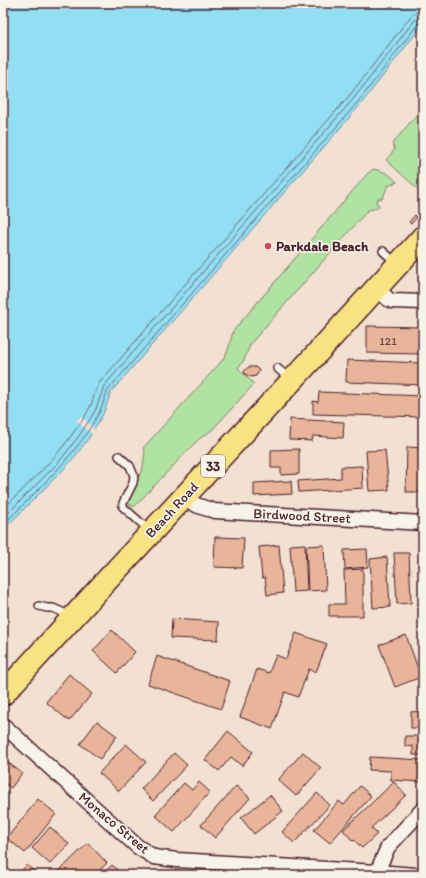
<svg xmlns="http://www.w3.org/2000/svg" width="426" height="878" font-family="Itim,sans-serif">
  <rect width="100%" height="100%" fill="#f2e0d1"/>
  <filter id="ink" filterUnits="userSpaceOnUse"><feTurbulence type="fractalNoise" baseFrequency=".025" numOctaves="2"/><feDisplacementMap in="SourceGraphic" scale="8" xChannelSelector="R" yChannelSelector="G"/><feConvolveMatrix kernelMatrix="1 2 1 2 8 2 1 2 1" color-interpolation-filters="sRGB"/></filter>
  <g filter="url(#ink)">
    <g fill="#b0e2a3" stroke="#7d8067">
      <polygon points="423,107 423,194 386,160 395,149 392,144"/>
      <path d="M374,169C387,173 387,172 397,182L388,186L382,199L378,198L376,203L379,205L378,208L368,210L251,343L244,360L238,368L254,384L212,430L199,439L192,446L134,507L129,504C128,490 139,479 143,467C144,462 144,456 145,451L143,448L221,362C229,352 230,343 233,331L368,173Z"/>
    </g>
    <polygon fill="#92def2" stroke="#7592a2" points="3,3 423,3 423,24 361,104 111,392 104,412 99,421 88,439 73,459 63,470 3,530"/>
    <polygon fill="#f2e0d1" points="81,416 96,430 93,435 77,421"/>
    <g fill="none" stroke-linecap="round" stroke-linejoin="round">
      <g stroke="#676b7b" stroke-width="1">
        <path d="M3,509C29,483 56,459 76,429C82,422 87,413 91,405C94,398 95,389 100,382L350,95L410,17L416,12L423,11"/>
        <polyline points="3,518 57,464 66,453 81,433 92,416 96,409 104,386 354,98 414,21 418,18 423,17"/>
        <path d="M3,525C36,491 73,459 96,418C102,409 104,399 108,390L358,102L418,24L423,22"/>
      </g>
    </g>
    <g fill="#e8b59a" stroke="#4a1f2b">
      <polygon points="415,215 417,217 411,224 409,222"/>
      <polygon points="367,326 423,327 423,354 367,353"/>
      <polygon points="347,360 423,363 423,385 346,382"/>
      <polygon points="249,367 255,367 259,370 259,371 256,376 251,377 245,374 244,372 246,369"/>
      <polygon points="319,392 423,396 423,417 313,414 313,401 318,402"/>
      <polygon points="290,419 344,422 343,438 313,436 312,441 289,440"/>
      <polygon points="407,447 423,448 423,492 406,492"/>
      <polygon points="299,449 299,474 281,475 281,468 271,468 271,450"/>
      <polygon points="385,450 389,490 369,491 366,451"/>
      <polygon points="362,466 363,488 299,492 298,481 341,478 341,467"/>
      <polygon points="291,481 292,494 254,496 254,483"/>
      <polygon points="215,537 244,538 242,568 214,567"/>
      <polygon points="305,544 307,591 293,592 290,545"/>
      <polygon points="279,545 283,593 267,595 265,577 262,578 259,547"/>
      <polygon points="324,545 326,590 308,591 306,546"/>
      <polygon points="367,549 368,567 345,569 344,550"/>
      <polygon points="394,553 409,553 411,603 397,604"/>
      <polygon points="387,557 390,607 373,608 370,559"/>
      <polygon points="363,569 363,616 329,616 329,604 345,604 344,570"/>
      <polygon points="172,619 219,622 218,640 171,638"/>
      <polygon points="112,630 135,652 117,673 93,651"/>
      <polygon points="296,633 327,644 316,672 309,669 298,697 285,692 272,729 240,717 257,669 269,673 276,655 286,659"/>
      <polygon points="406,635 421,677 395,687 379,645"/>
      <polygon points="157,656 230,681 221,709 148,684"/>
      <polygon points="69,674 92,694 69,721 46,702"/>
      <polygon points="423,711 423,728 411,728 411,712"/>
      <polygon points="97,721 117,736 100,759 80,744"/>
      <polygon points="228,731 253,752 242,766 231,757 219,771 205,760"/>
      <polygon points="405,736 423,736 423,755 413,755 413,746 405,747"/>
      <polygon points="126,744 146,762 119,791 99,773"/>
      <polygon points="303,752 321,768 296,796 278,780"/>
      <polygon points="174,753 187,765 153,801 141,789"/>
      <polygon points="370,757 423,760 423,782 391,780 391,771 369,770"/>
      <polygon points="3,759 22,773 11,788 3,782"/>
      <polygon points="199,782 210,792 174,832 155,815 184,783 192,790"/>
      <polygon points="394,782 406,795 371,828 377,834 362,848 354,840 353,841 343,830"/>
      <polygon points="236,786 250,798 215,838 201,825"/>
      <polygon points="360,786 371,796 330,843 314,830 339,801 344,805"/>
      <polygon points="317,793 330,805 294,843 282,832"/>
      <polygon points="270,795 283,811 254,834 241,818"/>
      <polygon points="38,799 56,814 25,853 7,838"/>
      <polygon points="50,827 69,844 50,864 32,848"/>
      <polygon points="88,843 107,863 95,875 55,875"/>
      <polygon points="3,847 9,854 3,860"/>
      <polygon points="27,865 38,875 17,875"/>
      <polygon points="112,865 123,875 102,875"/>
    </g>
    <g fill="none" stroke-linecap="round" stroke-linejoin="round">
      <defs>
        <g id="service">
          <polyline points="383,251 396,263"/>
          <polyline points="277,368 290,379"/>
          <polyline points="119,456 130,466 134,476 133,483 123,503 123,507 149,530"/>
          <polyline points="39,606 47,608 53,608 71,616"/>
        </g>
        <g id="minor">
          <polyline points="377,288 388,299 392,301 423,302"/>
          <path d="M184,497C195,506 201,507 215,511L423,523"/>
          <polyline points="3,725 138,847 154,857 177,860 377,872 416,875"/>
          <polyline points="377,872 388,847 423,809"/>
        </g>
        <polyline id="primary" points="3,694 108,579 310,361 423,237"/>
      </defs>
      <use href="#service" stroke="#4a1f2b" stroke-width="10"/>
      <use href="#minor" stroke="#4a1f2b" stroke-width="17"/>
      <use href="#primary" stroke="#4a1f2b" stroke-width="25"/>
      <use href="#service" stroke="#f7f3e8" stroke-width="7"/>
      <use href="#minor" stroke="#f7f3e8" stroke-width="14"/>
      <use href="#primary" stroke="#f8e281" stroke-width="22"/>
    </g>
  </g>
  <circle fill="#d1495b" stroke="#f7f3e8" stroke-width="1.5" cx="268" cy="246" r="4"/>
  <g text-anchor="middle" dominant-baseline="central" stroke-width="3.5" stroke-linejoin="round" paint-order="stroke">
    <g font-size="12" fill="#724447">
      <text x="388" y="341">121</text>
    </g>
    <rect fill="#f7f3e8" stroke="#7e5f64" stroke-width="1" x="201" y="455" width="24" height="22" rx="3"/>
    <g font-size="13" font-weight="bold" fill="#4a1f2b">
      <text x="213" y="466">33</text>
    </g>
    <g font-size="14" font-weight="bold" fill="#4a1f2b" stroke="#f7f3e8" text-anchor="start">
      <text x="276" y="246">Parkdale Beach</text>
    </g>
    <g font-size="14" fill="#4a1f2b" stroke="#f7f3e8">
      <text transform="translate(172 510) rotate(-47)">Beach Road</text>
      <text transform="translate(302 516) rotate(3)">Birdwood Street</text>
      <text transform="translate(114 823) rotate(40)">Monaco Street</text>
    </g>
  </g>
  <rect width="426" height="878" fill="none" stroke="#f7f3e8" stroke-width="16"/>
  <rect x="8" y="8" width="410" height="862" fill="none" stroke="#4a1f2b" stroke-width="1.5" filter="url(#ink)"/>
</svg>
